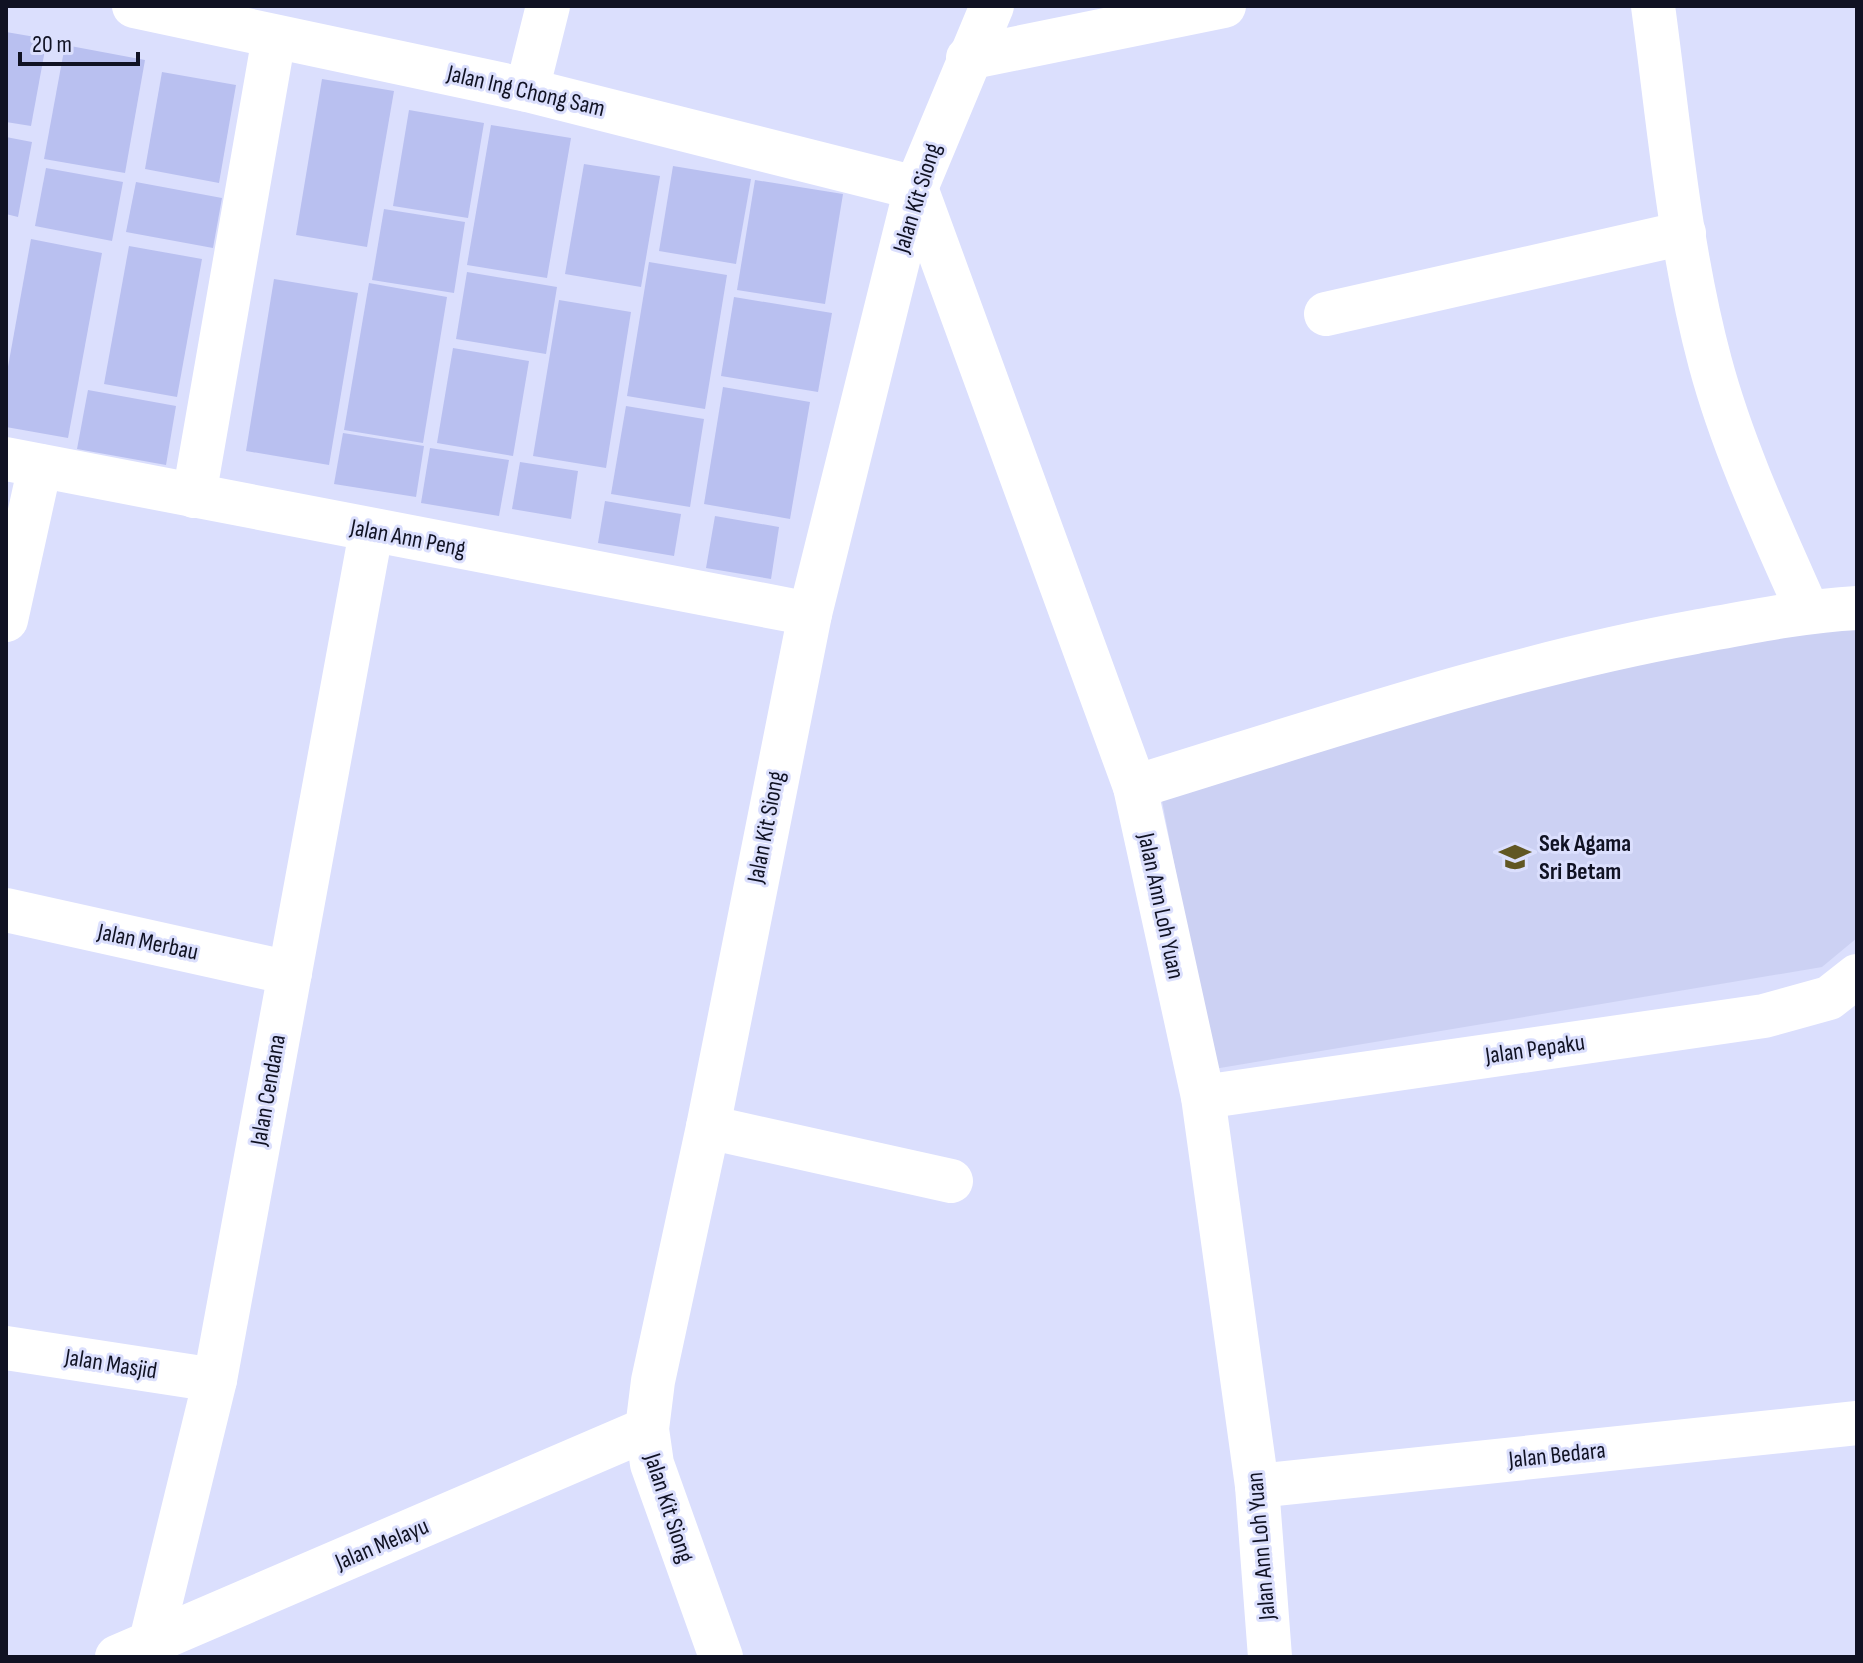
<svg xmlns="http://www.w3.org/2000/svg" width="1863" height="1663" font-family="'Sofia Sans Condensed',sans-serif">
  <rect width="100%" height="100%" fill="#dbdffd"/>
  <polygon fill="#ccd1f3" points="1857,613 1857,938 1822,967 1214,1069 1157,775"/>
  <g fill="#b9c0f0">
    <polygon points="6,32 47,39 31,126 6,122"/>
    <polygon points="65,45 145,60 125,173 44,159"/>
    <polygon points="162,72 236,85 219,183 145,169"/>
    <polygon points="322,79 394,91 367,247 296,235"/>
    <polygon points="409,110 484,123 468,218 393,206"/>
    <polygon points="491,125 571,138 547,278 467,265"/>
    <polygon points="6,137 32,142 18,217 6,214"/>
    <polygon points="584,164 660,176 641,287 565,274"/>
    <polygon points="673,166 751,179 736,264 659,251"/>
    <polygon points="46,168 123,182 112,241 35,226"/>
    <polygon points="755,180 843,194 825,304 737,290"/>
    <polygon points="136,182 222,198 213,248 126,232"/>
    <polygon points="384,209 465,222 454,293 372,280"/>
    <polygon points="31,239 102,253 68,438 6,427 6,378"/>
    <polygon points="129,246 202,259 177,397 104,384"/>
    <polygon points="649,262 727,275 705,409 627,396"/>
    <polygon points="467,272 557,287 546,354 456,339"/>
    <polygon points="274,279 358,293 329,465 246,451"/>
    <polygon points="369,283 447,297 423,443 344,430"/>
    <polygon points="734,297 832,313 818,392 721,376"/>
    <polygon points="559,300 631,312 606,468 533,456"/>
    <polygon points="453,348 529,361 513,456 437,443"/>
    <polygon points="723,387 810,402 790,519 704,504"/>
    <polygon points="88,390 176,406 166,465 77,449"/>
    <polygon points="626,406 704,419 690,507 611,494"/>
    <polygon points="343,433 424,446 416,497 334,484"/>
    <polygon points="430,448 509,460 499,516 421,503"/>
    <polygon points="520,462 578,471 571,519 512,509"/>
    <polygon points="605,501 681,514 674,556 598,543"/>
    <polygon points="715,516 779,527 771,579 706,568"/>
  </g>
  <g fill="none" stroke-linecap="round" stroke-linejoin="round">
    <g stroke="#fff" stroke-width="44">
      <polyline points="134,6 527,90 916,188 1135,787 1203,1097 1257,1486 1270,1657"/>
      <path d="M1653,6C1669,124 1679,246 1710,362C1733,448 1772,531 1808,612"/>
      <polyline points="968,58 1224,6"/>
      <polyline points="527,90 548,6"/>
      <polyline points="1326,314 1684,233"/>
      <polyline points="6,459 810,614"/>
      <polyline points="194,496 274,37"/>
      <polyline points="6,620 40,466"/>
      <path d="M1135,787C1320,730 1504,667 1695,632C1749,622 1802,611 1857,608"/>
      <polyline points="6,910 290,973"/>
      <polyline points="1203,1097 1764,1016 1829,998 1857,976"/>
      <polyline points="708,1127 951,1181"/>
      <polyline points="6,1348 215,1380"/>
      <polyline points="1257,1486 1857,1423"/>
      <polyline points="117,1657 647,1429"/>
      <polyline points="154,1657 150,1645 215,1380 371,532"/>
      <polyline points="721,1657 652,1464 647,1429 653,1381 708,1127 810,614 916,188 992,6"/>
    </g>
  </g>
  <defs>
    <symbol id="school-bare" viewBox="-9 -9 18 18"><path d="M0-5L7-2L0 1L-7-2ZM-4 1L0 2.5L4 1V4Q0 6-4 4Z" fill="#615723" stroke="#dbdffd" stroke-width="2.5" paint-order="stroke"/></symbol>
  </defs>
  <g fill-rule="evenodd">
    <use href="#school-bare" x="1493" y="835" width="44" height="44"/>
  </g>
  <g text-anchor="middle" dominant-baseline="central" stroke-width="6" stroke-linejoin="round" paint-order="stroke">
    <g font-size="24" fill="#101223" stroke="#dbdffd">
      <text transform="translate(526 91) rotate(13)">Jalan Ing Chong Sam</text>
      <text transform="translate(917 198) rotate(-73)">Jalan Kit Siong</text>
      <text transform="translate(408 538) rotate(11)">Jalan Ann Peng</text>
      <text transform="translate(766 827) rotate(-79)">Jalan Kit Siong</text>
      <text transform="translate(1161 906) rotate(78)">Jalan Ann Loh Yuan</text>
      <text transform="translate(148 942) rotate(12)">Jalan Merbau</text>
      <text transform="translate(1535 1049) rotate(-8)">Jalan Pepaku</text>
      <text transform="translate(268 1090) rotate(-80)">Jalan Cendana</text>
      <text transform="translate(111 1364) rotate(9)">Jalan Masjid</text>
      <text transform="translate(1557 1455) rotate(-6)">Jalan Bedara</text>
      <text transform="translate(669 1508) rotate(72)">Jalan Kit Siong</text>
      <text transform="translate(382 1544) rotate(-23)">Jalan Melayu</text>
      <text transform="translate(1261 1546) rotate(-95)">Jalan Ann Loh Yuan</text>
    </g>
    <g font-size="24" font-weight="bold" fill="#101223" stroke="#dbdffd" text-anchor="start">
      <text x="1539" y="843">Sek Agama<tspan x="1539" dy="28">Sri Betam</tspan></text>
    </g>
  </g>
  <rect width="1863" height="1663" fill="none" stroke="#101223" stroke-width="16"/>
  <path d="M20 52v12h118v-12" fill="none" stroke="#101223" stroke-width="4"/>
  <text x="32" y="52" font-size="24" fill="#101223" stroke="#dbdffd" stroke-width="6" paint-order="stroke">20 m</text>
</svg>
